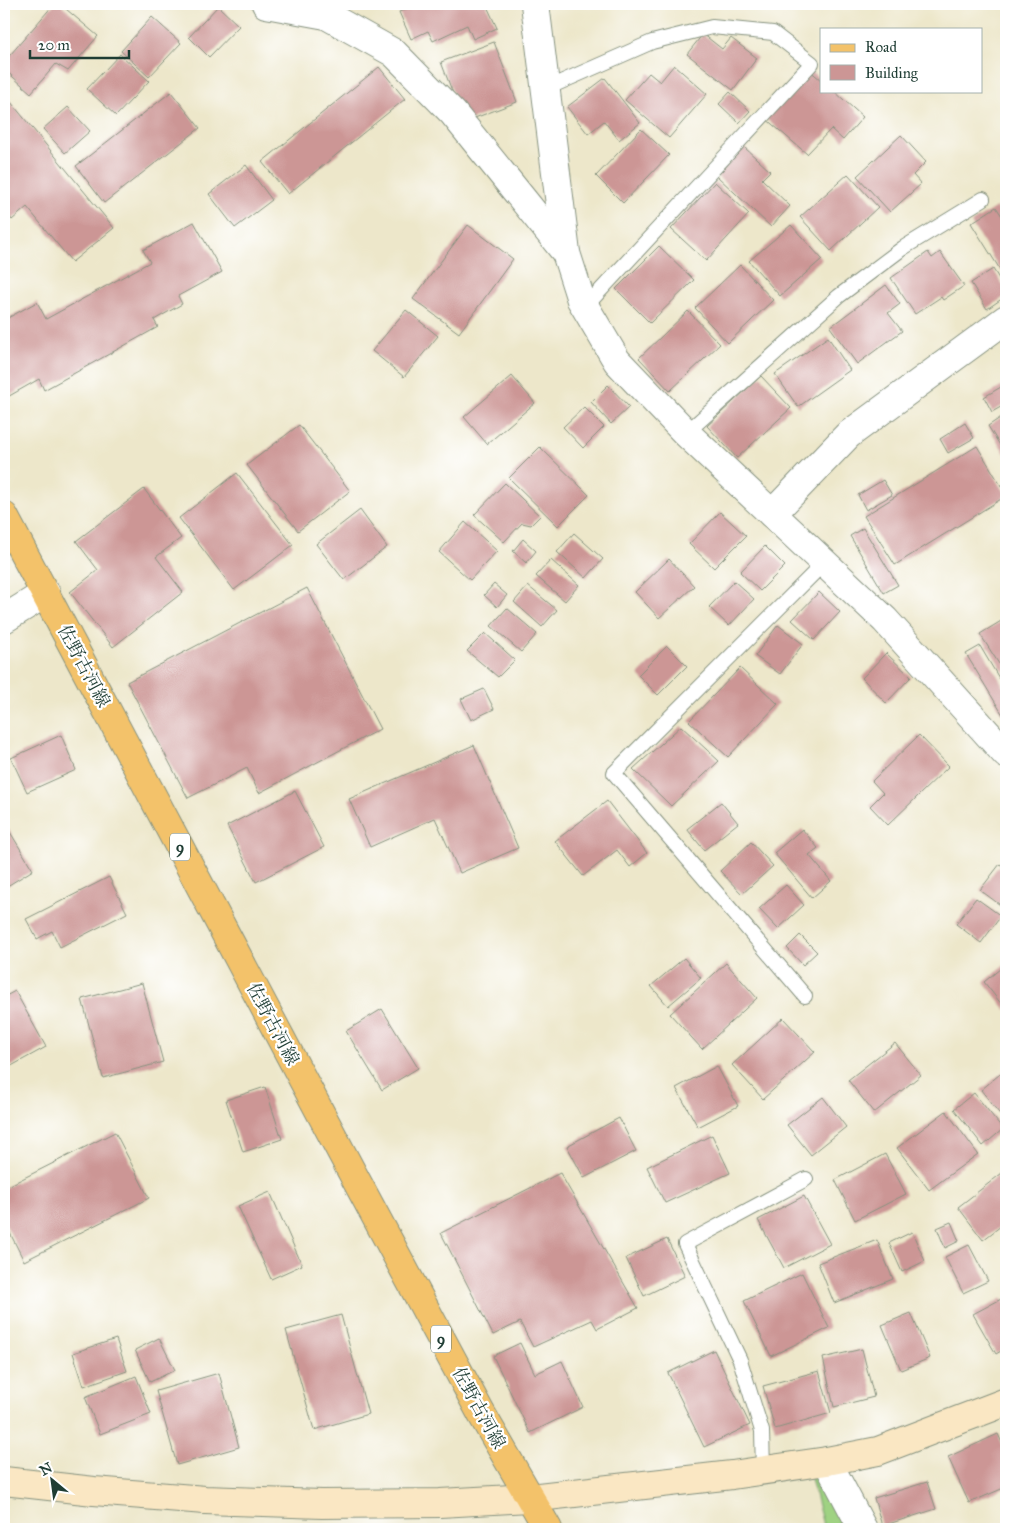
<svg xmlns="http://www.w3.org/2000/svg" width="1010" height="1533" font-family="'IM FELL Great Primer','Noto Serif JP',serif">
  <rect width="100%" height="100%" fill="#fff"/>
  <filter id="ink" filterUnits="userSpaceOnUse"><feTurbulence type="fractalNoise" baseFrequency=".02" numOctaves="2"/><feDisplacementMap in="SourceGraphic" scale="10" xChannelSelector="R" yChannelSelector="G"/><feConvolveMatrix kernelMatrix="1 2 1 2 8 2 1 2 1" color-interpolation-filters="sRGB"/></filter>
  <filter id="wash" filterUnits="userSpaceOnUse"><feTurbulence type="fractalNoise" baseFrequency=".0096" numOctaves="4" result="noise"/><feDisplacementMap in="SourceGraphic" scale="20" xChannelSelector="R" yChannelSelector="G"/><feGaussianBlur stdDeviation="1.12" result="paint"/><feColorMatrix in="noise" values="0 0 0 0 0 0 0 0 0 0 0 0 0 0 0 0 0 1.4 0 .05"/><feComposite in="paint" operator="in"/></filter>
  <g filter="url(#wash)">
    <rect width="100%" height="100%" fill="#ede7ca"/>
    <polygon fill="#9fd282" stroke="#5f885b" points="810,1475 831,1483 855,1529 824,1529"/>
    <g id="blocks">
      <g fill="#cc9695">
        <polygon points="54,4 60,4 98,36 68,71 56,64 31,93 4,69 4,62"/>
        <polygon points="417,4 486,4 497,28 473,39 467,25 433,41 428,31 411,39 399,12"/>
        <polygon points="218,6 239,26 209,57 189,37"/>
        <polygon points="152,17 181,43 149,77 121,51"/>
        <polygon points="703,34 722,49 731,38 757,58 733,90 687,54"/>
        <polygon points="494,42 517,102 464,122 441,62"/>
        <polygon points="120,54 149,81 116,116 87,89"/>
        <polygon points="674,65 707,94 669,138 625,100 649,73 660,82"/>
        <polygon points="379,67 405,99 288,194 262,162"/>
        <polygon points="808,69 821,80 821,91 834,91 863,117 843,140 831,129 807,154 765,118"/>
        <polygon points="605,78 640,123 619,140 604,121 588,134 567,107"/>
        <polygon points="171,92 200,128 104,203 76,166"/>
        <polygon points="730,92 750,111 739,123 719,104"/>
        <polygon points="10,101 114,228 72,262 27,207 12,220 4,210 4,106"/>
        <polygon points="68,107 90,131 65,153 43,129"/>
        <polygon points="641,129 669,155 623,203 596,176"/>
        <polygon points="901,135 926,162 913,175 921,184 890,212 857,176"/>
        <polygon points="744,147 770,171 762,179 790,206 771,227 717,176"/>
        <polygon points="246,165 272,200 235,228 209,194"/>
        <polygon points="848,174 878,207 831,251 800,217"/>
        <polygon points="715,182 749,214 706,261 671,229"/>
        <polygon points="996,207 1006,222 1006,268 1001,271 971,223"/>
        <polygon points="194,222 222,272 178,296 182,304 154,320 158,327 44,390 39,379 4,399 4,320 37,302 46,319 150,262 143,250"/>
        <polygon points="468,225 513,259 459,333 413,299"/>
        <polygon points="791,225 822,259 780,296 749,261"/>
        <polygon points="659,246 694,280 650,323 616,289"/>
        <polygon points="928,252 932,258 940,252 964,286 943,300 941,297 915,314 891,278"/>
        <polygon points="740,265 773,300 728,343 695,308"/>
        <polygon points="993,269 1006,290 1006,296 987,309 971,283"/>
        <polygon points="886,285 900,304 888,313 902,331 857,364 830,327"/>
        <polygon points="406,310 438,336 404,377 372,351"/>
        <polygon points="688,311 720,344 670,391 639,358"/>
        <polygon points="828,337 850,370 798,407 775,374"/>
        <polygon points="512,376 535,403 487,444 464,417"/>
        <polygon points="761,376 791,408 737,458 707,426"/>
        <polygon points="1006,384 1006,404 992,412 984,397"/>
        <polygon points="608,385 629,407 611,424 591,402"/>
        <polygon points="584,407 604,427 583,448 563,427"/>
        <polygon points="1006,414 1006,455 988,426"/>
        <polygon points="965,423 974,438 948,453 940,439"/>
        <polygon points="299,425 350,491 298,531 247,465"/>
        <polygon points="977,446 1006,494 1006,496 895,565 864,516"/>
        <polygon points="540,447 589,495 558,526 509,478"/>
        <polygon points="237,473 293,545 234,590 179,518"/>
        <polygon points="883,480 892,495 866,510 858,495"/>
        <polygon points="505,483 540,516 531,525 522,523 504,542 474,515"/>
        <polygon points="144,489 181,538 156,557 183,592 113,647 70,592 98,570 76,541"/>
        <polygon points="360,510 387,547 344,580 316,544"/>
        <polygon points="720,512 746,536 714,568 689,544"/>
        <polygon points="465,522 497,551 470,580 439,552"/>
        <polygon points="863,528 898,585 884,593 850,536"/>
        <polygon points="574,533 603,559 586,578 557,552"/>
        <polygon points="523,539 536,551 526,563 513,551"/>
        <polygon points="765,546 785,566 760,591 740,572"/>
        <polygon points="669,559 694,586 659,618 635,592"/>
        <polygon points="551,560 579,585 565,601 536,576"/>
        <polygon points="734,581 754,599 729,626 709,607"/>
        <polygon points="494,584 507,595 497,607 484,595"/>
        <polygon points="528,586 557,610 542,627 514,602"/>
        <polygon points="307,588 380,729 259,793 247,768 188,798 127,682"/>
        <polygon points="819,592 840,612 814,640 792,620"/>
        <polygon points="507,608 537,634 521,652 491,626"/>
        <polygon points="1006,618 1006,675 980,634"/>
        <polygon points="778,625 803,644 780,674 755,656"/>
        <polygon points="485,633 515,660 498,677 467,651"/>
        <polygon points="667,646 687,666 658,695 638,675"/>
        <polygon points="980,646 1006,690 1006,720 966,654"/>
        <polygon points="886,653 911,677 886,703 862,678"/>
        <polygon points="740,668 778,704 728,757 689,721"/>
        <polygon points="484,689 494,709 471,720 461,699"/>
        <polygon points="681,726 719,761 671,806 633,769"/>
        <polygon points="61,735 76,770 27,792 11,758"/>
        <polygon points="919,735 949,766 888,825 870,806 883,793 872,781"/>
        <polygon points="474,745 518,848 460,873 435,818 370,847 349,799"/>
        <polygon points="295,791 324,847 256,882 227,826"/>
        <polygon points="607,801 647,853 630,867 617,850 583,876 555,841"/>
        <polygon points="721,802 738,823 704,850 687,829"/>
        <polygon points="4,822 33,870 4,888"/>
        <polygon points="802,829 818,848 809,855 831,881 812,898 774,853"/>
        <polygon points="751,842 773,866 742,894 720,871"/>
        <polygon points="1000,864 1006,869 1006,902 1003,907 980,890"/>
        <polygon points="109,877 127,913 60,947 52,931 37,939 26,919"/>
        <polygon points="786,885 804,905 778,929 759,909"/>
        <polygon points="976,898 1001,916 981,943 956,924"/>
        <polygon points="800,935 817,952 803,965 787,948"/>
        <polygon points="684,958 701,978 668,1006 651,986"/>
        <polygon points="726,963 757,998 702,1049 670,1014"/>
        <polygon points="1006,964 1006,1010 984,982"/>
        <polygon points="142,983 163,1062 103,1078 82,999"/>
        <polygon points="15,991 46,1047 4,1070 4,997"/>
        <polygon points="382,1009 418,1068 382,1090 346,1031"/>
        <polygon points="783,1018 815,1052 763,1099 732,1065"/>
        <polygon points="895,1043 921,1075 874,1113 848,1080"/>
        <polygon points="717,1066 738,1106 698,1127 676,1088"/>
        <polygon points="1006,1069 1006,1122 981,1090"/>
        <polygon points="265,1087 282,1139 243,1152 226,1100"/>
        <polygon points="974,1093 1003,1129 983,1146 954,1109"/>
        <polygon points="823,1097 846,1127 811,1155 787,1125"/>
        <polygon points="946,1111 978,1154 929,1190 897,1148"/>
        <polygon points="619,1118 636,1151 584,1178 567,1146"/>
        <polygon points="115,1132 149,1198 24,1261 4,1221 4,1188"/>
        <polygon points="712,1135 730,1173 665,1203 647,1167"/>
        <polygon points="885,1154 906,1194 855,1220 835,1180"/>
        <polygon points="1006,1170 1006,1222 983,1240 958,1207"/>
        <polygon points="560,1173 638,1308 597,1329 592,1320 533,1347 520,1322 493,1335 441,1233"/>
        <polygon points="270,1192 302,1265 271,1279 238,1206"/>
        <polygon points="804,1196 830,1244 784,1268 758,1220"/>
        <polygon points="951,1222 959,1241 945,1248 937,1228"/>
        <polygon points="912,1232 925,1261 902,1272 889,1243"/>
        <polygon points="667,1239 685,1276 644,1296 626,1258"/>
        <polygon points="877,1240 893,1279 834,1303 818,1263"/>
        <polygon points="969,1245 988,1281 963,1293 945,1257"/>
        <polygon points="802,1273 829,1328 771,1356 744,1301"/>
        <polygon points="1003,1298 1006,1304 1006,1348 996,1354 973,1314"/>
        <polygon points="911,1313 930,1358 901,1370 882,1325"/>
        <polygon points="341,1315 368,1414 314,1430 286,1330"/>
        <polygon points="159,1338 175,1370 150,1382 135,1350"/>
        <polygon points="116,1339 127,1371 84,1386 73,1353"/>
        <polygon points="520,1343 535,1374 562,1361 583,1407 530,1433 493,1356"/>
        <polygon points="862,1349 874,1397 834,1407 823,1358"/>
        <polygon points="714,1350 750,1425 704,1447 668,1373"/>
        <polygon points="819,1371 831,1413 775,1429 763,1386"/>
        <polygon points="219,1373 239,1447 177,1465 156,1391"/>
        <polygon points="136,1376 151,1414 100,1434 85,1397"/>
        <polygon points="998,1434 1006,1452 1006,1487 969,1503 948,1457"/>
        <polygon points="927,1482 936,1509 882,1526 874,1498"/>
      </g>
    </g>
  </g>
  <g filter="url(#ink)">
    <use href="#blocks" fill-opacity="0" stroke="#86927f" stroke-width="1"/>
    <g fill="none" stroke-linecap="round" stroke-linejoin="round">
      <defs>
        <g id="lane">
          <polyline points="545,89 652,42 712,27 773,33 812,63 585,307"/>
          <polyline points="686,433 839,296 903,248 983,199"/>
          <polyline points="805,996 614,773 824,563"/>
          <polyline points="763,1471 762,1431 740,1360 685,1244 806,1179"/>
        </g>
        <g id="street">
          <polyline points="266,4 326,15 394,53 453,113 566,253"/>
          <polyline points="535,4 566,253 581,300 617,361 686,433 885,620 1006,754"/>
          <polyline points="772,514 848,435 1006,319"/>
          <polyline points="4,619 46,593"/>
          <polyline points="827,1461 863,1529"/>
        </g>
        <polyline id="secondary" points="4,1481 94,1491 205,1500 322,1504 440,1503 530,1498 732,1475 827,1461 878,1451 1006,1402"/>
        <polyline id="primary" points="4,516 355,1178 481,1413 548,1529"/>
      </defs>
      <use href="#lane" stroke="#86927f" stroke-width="16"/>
      <use href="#street" stroke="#86927f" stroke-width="30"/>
      <use href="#secondary" stroke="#86927f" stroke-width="30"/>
      <use href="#primary" stroke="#86927f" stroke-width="30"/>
      <use href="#lane" stroke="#fff" stroke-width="14"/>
      <use href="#street" stroke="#fff" stroke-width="28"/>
      <use href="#secondary" stroke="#fae7c3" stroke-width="28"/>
      <use href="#primary" stroke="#f3c26a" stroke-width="28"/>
    </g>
  </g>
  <g text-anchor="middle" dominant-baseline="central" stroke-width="4.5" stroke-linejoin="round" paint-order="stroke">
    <g fill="#fff" stroke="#627771" stroke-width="1">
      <rect x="170" y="833.5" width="20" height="27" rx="4"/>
      <rect x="431" y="1325.5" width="20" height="27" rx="4"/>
    </g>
    <g font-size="16" font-weight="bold" fill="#1f3d34">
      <text x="180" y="847">9</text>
      <text x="441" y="1339">9</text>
    </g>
    <g font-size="18" fill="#1f3d34" stroke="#fff">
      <text transform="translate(84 666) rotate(62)">佐野古河線</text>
      <text transform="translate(273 1024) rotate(62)">佐野古河線</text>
      <text transform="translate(479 1408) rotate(61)">佐野古河線</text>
    </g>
  </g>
  <rect width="1010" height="1533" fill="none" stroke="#fff" stroke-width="20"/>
  <rect x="820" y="28" width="162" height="65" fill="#ffffff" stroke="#a5b1ae"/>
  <rect x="830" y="44" width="25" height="8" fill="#f3c26a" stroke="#a5b1ae"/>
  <text x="865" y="52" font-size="15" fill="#1f3d34">Road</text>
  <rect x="830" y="65" width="25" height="15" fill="#cc9695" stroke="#a5b1ae"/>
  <text x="865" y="78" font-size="15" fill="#1f3d34">Building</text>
  <g transform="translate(52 1480) rotate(331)" stroke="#ffffff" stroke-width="4" paint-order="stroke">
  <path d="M0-4L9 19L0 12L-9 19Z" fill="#1f3d34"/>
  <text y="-8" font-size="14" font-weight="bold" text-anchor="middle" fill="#1f3d34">N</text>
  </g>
  <path d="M30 50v8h99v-8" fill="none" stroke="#1f3d34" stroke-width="2.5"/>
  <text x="38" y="50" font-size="15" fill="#1f3d34" stroke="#ffffff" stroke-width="4" paint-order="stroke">20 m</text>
</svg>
